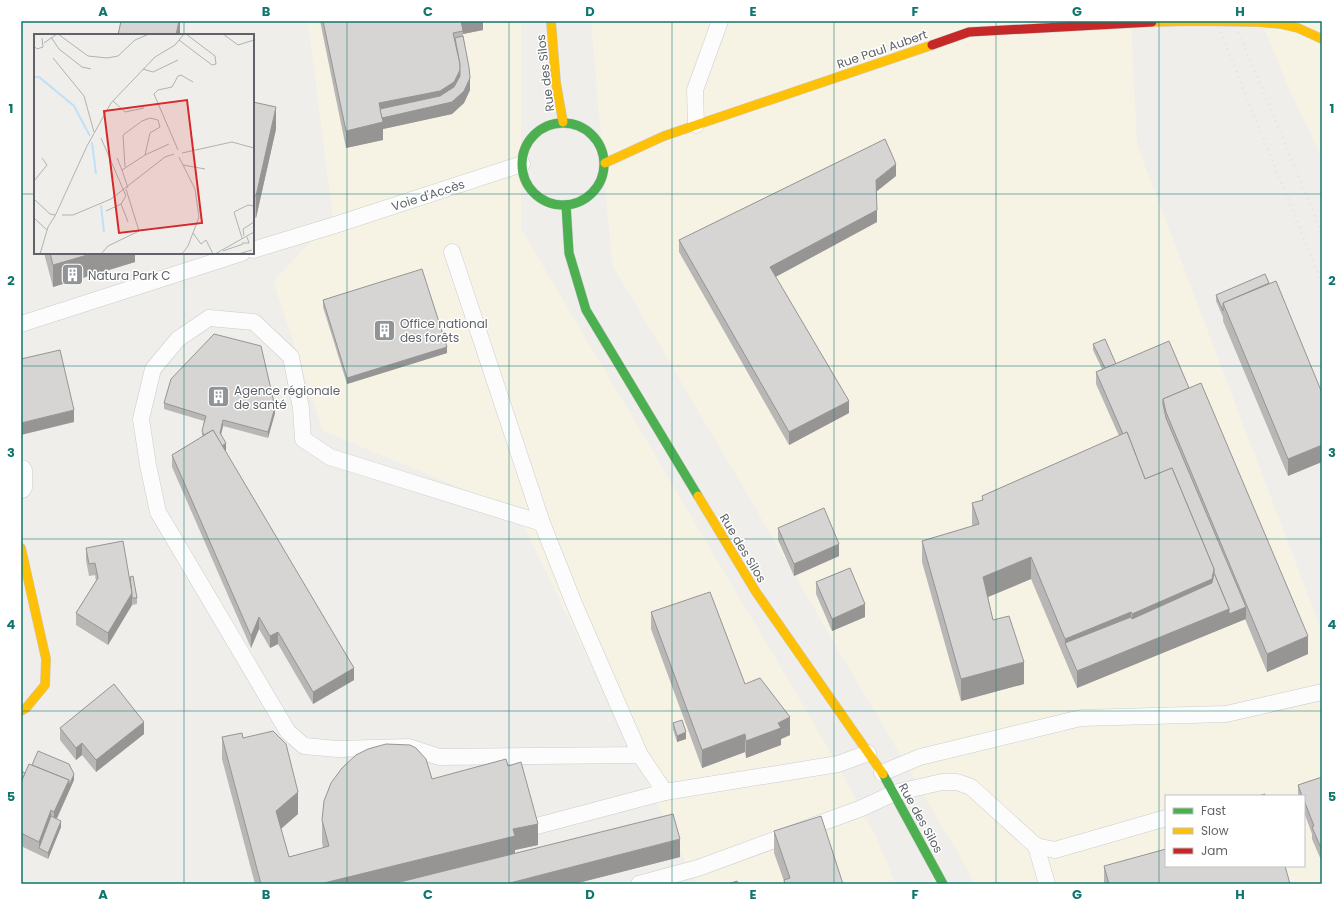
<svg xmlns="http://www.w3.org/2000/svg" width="1343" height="905" font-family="Poppins,sans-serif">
  <rect width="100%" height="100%" fill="#efeeea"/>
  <g fill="#f7f3e4" fill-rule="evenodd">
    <polygon points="308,21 521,21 521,229 823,739 875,835 896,884 696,884 517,511 323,431 273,281 333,219"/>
    <path d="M591,21H1131L1137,145L1322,632V884H973L969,872L612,264ZM1166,796H1304V866H1166Z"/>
    <polygon points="1261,21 1322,21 1322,158 1288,86"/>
  </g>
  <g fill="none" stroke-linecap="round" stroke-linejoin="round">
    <defs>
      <g id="lane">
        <polyline points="696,125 695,90 720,21"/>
        <polyline points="253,250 335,225 522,164"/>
        <polyline points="452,252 542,523"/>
        <polyline points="21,324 242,253"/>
        <polyline points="640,755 439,757 409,747 337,749 304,746 288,732 158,512 148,465 141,419 153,369 178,339 209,318 254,322 291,357 301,408 303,439 330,457 542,523 575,606 640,755 665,792 838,764 868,753"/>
        <polyline points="882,773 920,757 1081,718 1226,714 1322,692"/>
        <polyline points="533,827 665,792"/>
        <polyline points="1036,846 1055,850 1166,818"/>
        <polyline points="639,884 698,868 862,808 894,793 942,782 957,782 971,787 1036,846 1047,884"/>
      </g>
      <polyline id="street" points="21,487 21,471"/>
      <g id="fast">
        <circle cx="563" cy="164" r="41"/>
        <polyline points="566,205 569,253 586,310 698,496"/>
        <polyline points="883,774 943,884"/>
      </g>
      <g id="slow">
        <polyline points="551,21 556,83 563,122"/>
        <polyline points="1152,22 1194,21 1259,22 1281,24 1298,28 1322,39"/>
        <polyline points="605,163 664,136 932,45"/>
        <polyline points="698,496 756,592 883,774"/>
        <polyline points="21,548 46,659 45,685 26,708 21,711"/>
      </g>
      <polyline id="jam" points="932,45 969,32 1152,22"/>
    </defs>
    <use href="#lane" stroke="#cbcccc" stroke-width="17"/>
    <use href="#street" stroke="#cbcccc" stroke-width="23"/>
    <use href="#fast" stroke="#cacacb" stroke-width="10"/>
    <use href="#slow" stroke="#cacacb" stroke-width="10"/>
    <use href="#jam" stroke="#cacacb" stroke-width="10"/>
    <use href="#lane" stroke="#fdfcfc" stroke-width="16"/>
    <use href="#street" stroke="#fdfcfc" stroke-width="22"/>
    <use href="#fast" stroke="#4caf50" stroke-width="9"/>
    <use href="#slow" stroke="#ffc107" stroke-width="9"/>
    <use href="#jam" stroke="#c62828" stroke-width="9"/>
    <g stroke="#e4e4e4" stroke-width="3" stroke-dasharray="1 5" stroke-linecap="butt">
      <polyline points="1216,21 1322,283"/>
      <polyline points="1234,21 1322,233"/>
    </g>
  </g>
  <g fill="#b8b7b5">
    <polygon points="320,21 483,21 483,30 463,34 470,90 464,103 452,114 383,129 383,140 346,148"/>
    <polygon points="253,102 276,129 256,218 253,217"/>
    <polygon points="896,176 876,191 877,222 775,277 849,413 789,445 679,252 679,240"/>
    <polygon points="44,253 135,253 135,262 53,287"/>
    <polygon points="1269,283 1322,393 1288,476 1223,321 1223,317 1216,301 1216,295"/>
    <polygon points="323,300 447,353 347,384 323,307"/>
    <polygon points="1093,344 1116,364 1189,388 1308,654 1267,672 1245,619 1077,688 1031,579 988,597 993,620 1024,684 961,701 922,562 922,541 972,526 972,503 982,500 982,496 1119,436 1096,384 1096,372 1102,369 1093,350"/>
    <polygon points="164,403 275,413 268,438 223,426 221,434 226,450 225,451 354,680 313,704 278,644 270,648 259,629 251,648 172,467 172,455 202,437 202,431 204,421 164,409"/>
    <polygon points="778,528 839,556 794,576 778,540"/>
    <polygon points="86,548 130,577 137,598 137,604 132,605 108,645 76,625 76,613 96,581 95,575 89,576 86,560"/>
    <polygon points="816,582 865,617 832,631 816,594"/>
    <polygon points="651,612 745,684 790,735 781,739 781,745 746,758 745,752 702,768 651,629"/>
    <polygon points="673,723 686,739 677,742 673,729"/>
    <polygon points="60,728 144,734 96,772 82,755 76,760 60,740"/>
    <polygon points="222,737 243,738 298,814 281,829 289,857 323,848 322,842 322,820 432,779 508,766 538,845 515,850 515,853 680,857 574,884 255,884 222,759"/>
    <polygon points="32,765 74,780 57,819 61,827 48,859 21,846 21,771 25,773"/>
    <polygon points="1322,777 1321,860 1312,839 1312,834 1304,812 1304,796 1298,796 1298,785"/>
    <polygon points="774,831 843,884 784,884 784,881 774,853"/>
    <polygon points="1104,866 1290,884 1104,884"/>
  </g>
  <g fill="#969594">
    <polygon points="179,21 180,21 180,35 176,35"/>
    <polygon points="460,21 483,21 483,30 463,34 463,31"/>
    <polygon points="460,70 470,78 470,90 464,103 452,114 383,129 383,140 346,148 346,131 379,103"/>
    <polygon points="22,79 22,85 21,90 21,84"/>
    <polygon points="276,107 276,129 256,218 256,196"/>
    <polygon points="896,164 896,176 876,192 876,180"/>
    <polygon points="877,210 877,222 770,280 770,267"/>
    <polygon points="94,253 135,253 135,262 53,287 53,265"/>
    <polygon points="447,347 447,353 347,384 347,378"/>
    <polygon points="849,401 849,413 789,445 789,432"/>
    <polygon points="275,407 275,413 268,438 268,432"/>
    <polygon points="74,410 74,422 21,435 21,423"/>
    <polygon points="223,420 223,426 220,439 220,433"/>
    <polygon points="226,443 226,450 220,454 220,448"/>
    <polygon points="1322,445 1322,462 1288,476 1288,459"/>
    <polygon points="839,544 839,556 794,576 794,564"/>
    <polygon points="1031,557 1031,579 983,599 983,577"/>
    <polygon points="1214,569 1214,591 1132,636 1132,614"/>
    <polygon points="132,593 132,605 108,645 108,633"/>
    <polygon points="865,604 865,617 832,631 832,619"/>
    <polygon points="1246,607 1246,619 1077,688 1077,671 1229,609"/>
    <polygon points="1131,612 1131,634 1065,643 1065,639"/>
    <polygon points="259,617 259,629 251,648 251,636"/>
    <polygon points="278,632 278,644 270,648 270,636"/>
    <polygon points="1308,636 1308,654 1267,672 1267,654"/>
    <polygon points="1024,662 1024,684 961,701 961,679"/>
    <polygon points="354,668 354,680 313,704 313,692"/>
    <polygon points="790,717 790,735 781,739 781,745 746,758 746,741 778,723"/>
    <polygon points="144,722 144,734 96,772 96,760"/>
    <polygon points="686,732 686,739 677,742 677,736"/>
    <polygon points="745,734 745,752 702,768 702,750"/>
    <polygon points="82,743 82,755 76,760 76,748"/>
    <polygon points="74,774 74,780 54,824 54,812 69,780"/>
    <polygon points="298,792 298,814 276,833 276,811"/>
    <polygon points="51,810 51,822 39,848 39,842"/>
    <polygon points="61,821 61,827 48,859 48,853"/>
    <polygon points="538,824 538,845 515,850 515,858 408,884 320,884 513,829"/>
    <polygon points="680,839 680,857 574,884 506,884"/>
    <polygon points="1322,847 1322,859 1321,860 1321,848"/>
  </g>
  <g fill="#d6d5d3" stroke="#969594">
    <polygon points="121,21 179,21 176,35 118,35"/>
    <polygon points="323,21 461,21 463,31 453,33 460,64 460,70 454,82 440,91 379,103 383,122 346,131"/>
    <polygon points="463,36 469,67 470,78 464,91 452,102 382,118 380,109 440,96 454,87 460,76 460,64 455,38"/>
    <polygon points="253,102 276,107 256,196 253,195"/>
    <polygon points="885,139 896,164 876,180 877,210 770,267 849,401 789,432 679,240"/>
    <polygon points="50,253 94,253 53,265"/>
    <polygon points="422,269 447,347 347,378 323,300"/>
    <polygon points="1265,274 1269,283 1223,303 1223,311 1216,295"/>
    <polygon points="1276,281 1322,393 1322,445 1288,459 1223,303"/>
    <polygon points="214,334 261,346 275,407 268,432 223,420 220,433 226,443 222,446 213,430 204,435 202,431 206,416 164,403 171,379"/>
    <polygon points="1105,339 1116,364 1105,368 1093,344"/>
    <polygon points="1169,341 1189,388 1163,399 1163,404 1166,418 1246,607 1229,614 1229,609 1214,573 1214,569 1172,468 1145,479 1127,432 1123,434 1096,372"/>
    <polygon points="60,350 74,410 21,423 21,359"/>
    <polygon points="1201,383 1308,636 1267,654 1166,412 1163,399"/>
    <polygon points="213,430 354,668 313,692 278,632 270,636 259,617 251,636 172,455"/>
    <polygon points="1127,432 1145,479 1172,468 1214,569 1212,579 1132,614 1131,612 1065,639 1031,557 983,577 993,620 1009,616 1024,662 961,679 922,541 979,524 972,503 983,500 982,496"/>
    <polygon points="824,508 839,544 794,564 778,528"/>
    <polygon points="123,541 132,593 108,633 76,613 98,578 95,563 89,564 86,548"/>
    <polygon points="850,568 865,604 832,619 816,582"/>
    <polygon points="1214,573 1229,609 1077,671 1065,643 1131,617 1132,619 1212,583"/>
    <polygon points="133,576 137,598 132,598 132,593 130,577"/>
    <polygon points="710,592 745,684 760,678 790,717 778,723 781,728 746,741 745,734 702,750 651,612"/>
    <polygon points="114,684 144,722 96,760 82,743 76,748 60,728"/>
    <polygon points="682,720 686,732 677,736 673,723"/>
    <polygon points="273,731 286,744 298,792 276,811 289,857 329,846 322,820 324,801 331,783 342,768 356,755 368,749 386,744 410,745 416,748 426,759 432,779 506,759 508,766 521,762 538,824 513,829 515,836 320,884 261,884 222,737 242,733 243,738"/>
    <polygon points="38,751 69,764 74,774 69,786 69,780 32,765"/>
    <polygon points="29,764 69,780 54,812 51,810 39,842 21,833 21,782"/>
    <polygon points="21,771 25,773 21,782"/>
    <polygon points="1322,777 1322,847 1321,848 1312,827 1314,826 1304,800 1304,796 1302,796 1298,785"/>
    <polygon points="1265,794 1265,796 1258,796"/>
    <polygon points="673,814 680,839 506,884 392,884"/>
    <polygon points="51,816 61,821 48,853 39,848"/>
    <polygon points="821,816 843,884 785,884 784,880 790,878 774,831"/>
    <polygon points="1166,849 1166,866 1285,866 1290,884 1109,884 1104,866"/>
    <polygon points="737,881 738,884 728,884"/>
  </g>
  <path fill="none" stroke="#0f766e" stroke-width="1" stroke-opacity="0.55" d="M184,21V35M347,21V884M509,21V884M672,21V884M834,21V884M996,21V884M1159,21V884M21,194H35M253,194H1322M184,253V884M21,366H1322M21,539H1322M21,711H1322"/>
  <defs>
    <symbol id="building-square" viewBox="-11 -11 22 22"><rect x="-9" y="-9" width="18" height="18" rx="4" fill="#919496" stroke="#fff"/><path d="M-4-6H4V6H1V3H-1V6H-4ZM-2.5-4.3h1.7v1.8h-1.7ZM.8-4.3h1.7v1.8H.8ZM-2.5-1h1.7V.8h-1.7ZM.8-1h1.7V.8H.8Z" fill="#fff"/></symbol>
  </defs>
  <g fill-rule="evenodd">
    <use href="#building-square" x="60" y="262" width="25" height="25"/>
    <use href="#building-square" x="372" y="318" width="25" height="25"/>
    <use href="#building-square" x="206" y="384" width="25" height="25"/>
  </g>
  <g text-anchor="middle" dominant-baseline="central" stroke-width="3" stroke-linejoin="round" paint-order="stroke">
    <g font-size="12" fill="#5f6368" stroke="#fff">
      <text transform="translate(882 49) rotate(-19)">Rue Paul Aubert</text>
      <text transform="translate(545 73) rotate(-97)">Rue des Silos</text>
      <text transform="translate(428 195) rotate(-18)">Voie d'Accès</text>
      <text transform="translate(743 548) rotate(59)">Rue des Silos</text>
      <text transform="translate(921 818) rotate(61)">Rue des Silos</text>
    </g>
    <g font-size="12" fill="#5f6368" stroke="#fff" text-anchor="start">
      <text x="88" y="275">Natura Park C</text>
      <text x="400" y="323">Office national<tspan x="400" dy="14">des forêts</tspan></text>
      <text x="234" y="390">Agence régionale<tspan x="234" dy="14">de santé</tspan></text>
    </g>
  </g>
  <g transform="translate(34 34)">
    <rect width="220" height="220" fill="#efeeea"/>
    <path fill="none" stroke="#bfe0f9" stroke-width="2" d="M0,43H5L40,72L56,102M58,108L62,140M67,171L70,198"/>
    <path fill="none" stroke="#b1b2b2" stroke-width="1" d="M24,0L54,22L73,24L84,22L101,6L115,0M189,0L204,11L220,6M17,3L25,15L48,33L57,35M145,6L178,31L182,30L181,22L152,0M10,9L23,0M0,12L3,15L9,13L8,4M19,24L50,62L60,98M109,35L119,38L144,26M79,67L91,78L110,74M67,104L92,162L87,170L72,177M144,116L120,60L124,56L138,53L144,42L147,41L159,48M148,119L198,108L220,114M111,121L135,110M145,123L161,155L165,183L154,212L148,220M83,124L88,136M149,131L171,135M91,133L89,101L108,87L116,84L124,86L126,93L116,99L111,121L88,136L94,154M0,147L13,131L8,124M0,165L16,180L21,181M87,170L94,188M28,181H39L77,165L131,123L140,120M21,182L53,112L77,69L121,23L141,11L150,0M0,184L13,196M159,199L167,210L172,206L179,220M210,202L209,195L220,188M208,204L200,178L214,171L220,172M208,209H215L213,203M189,217L209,210M6,220L14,193L21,182M67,220L74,212L105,197L92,155M181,220L220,198M204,220L218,216"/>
    <path fill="#d62828" fill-opacity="0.15" stroke="#d62828" stroke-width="2" d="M153,66L168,189L85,199L70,77Z"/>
    <rect width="220" height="220" fill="none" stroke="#5f6368" stroke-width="2"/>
  </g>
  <rect width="1343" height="905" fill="none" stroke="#ffffff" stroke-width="44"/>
  <rect x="1165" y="795" width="140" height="72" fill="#ffffff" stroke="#bfc1c3"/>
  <rect x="1173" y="808" width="20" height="6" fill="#4caf50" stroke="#bfc1c3"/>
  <text x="1201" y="815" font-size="12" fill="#5f6368">Fast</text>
  <rect x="1173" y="828" width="20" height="6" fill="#ffc107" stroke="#bfc1c3"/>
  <text x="1201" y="835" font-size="12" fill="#5f6368">Slow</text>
  <rect x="1173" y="848" width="20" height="6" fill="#c62828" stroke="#bfc1c3"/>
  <text x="1201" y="855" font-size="12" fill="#5f6368">Jam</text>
  <rect x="22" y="22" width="1299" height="861" fill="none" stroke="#0f766e" stroke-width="1.5"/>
  <g font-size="13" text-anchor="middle" font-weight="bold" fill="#0f766e">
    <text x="103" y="16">A</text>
    <text x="266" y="16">B</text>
    <text x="428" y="16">C</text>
    <text x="590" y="16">D</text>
    <text x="753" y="16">E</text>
    <text x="915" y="16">F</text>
    <text x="1077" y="16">G</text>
    <text x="1240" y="16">H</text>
    <text x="11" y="113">1</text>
    <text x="1332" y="113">1</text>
    <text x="11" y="285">2</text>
    <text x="1332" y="285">2</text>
    <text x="11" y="457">3</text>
    <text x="1332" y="457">3</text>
    <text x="11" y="629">4</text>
    <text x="1332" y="629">4</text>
    <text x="11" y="801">5</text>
    <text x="1332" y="801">5</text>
    <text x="103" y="899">A</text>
    <text x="266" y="899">B</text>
    <text x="428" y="899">C</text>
    <text x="590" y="899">D</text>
    <text x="753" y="899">E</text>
    <text x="915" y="899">F</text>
    <text x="1077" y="899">G</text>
    <text x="1240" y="899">H</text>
  </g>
</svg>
